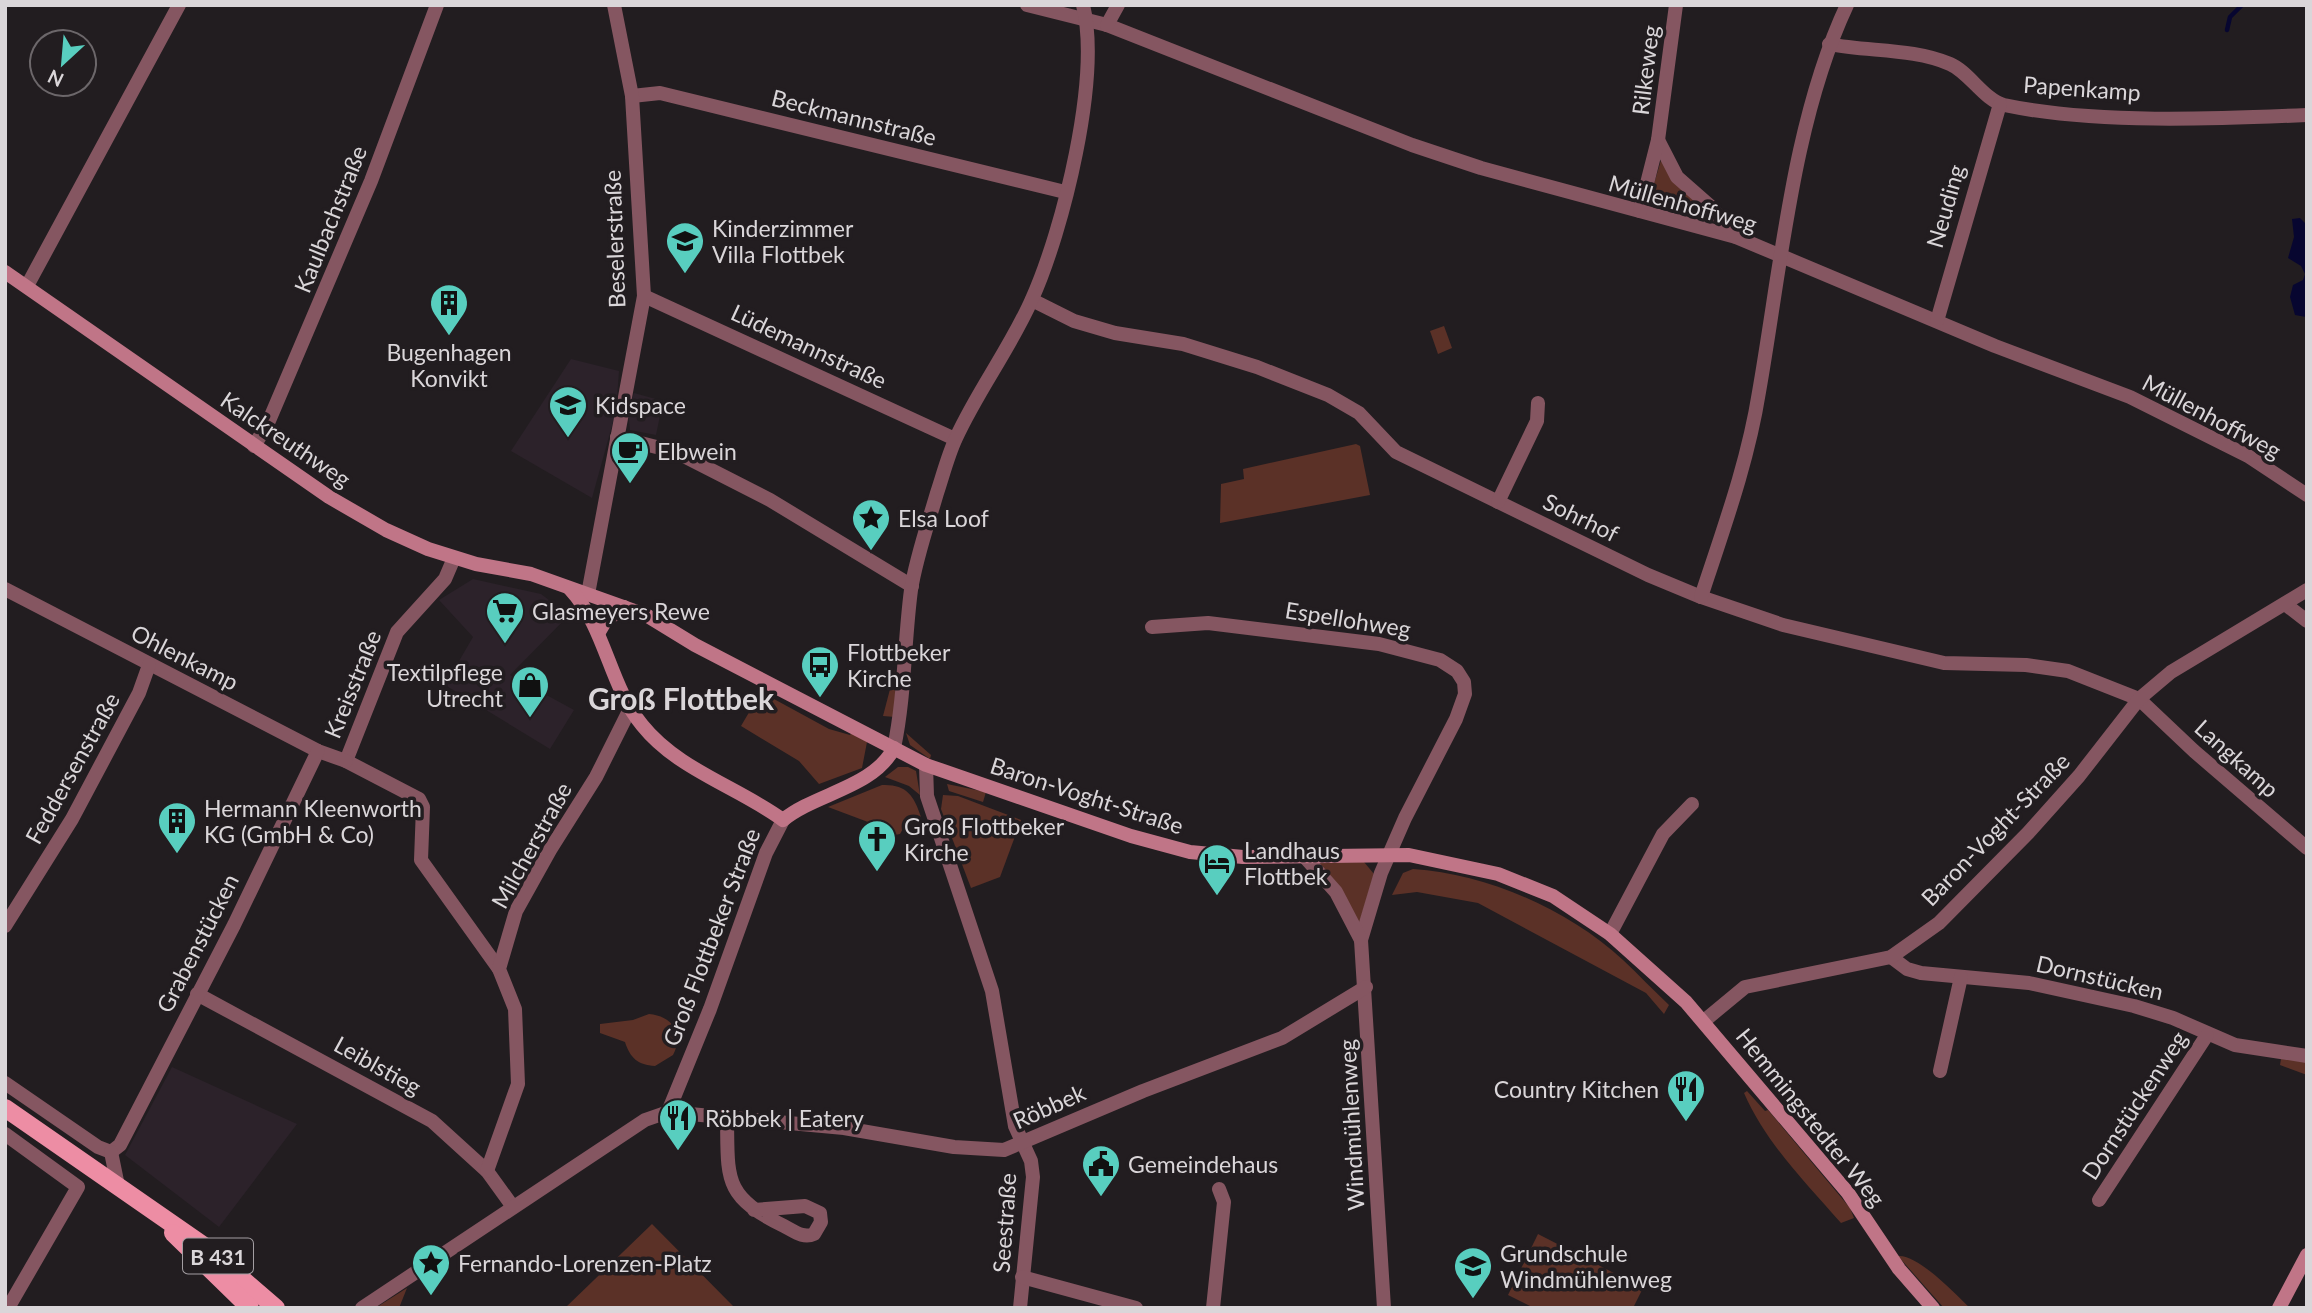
<svg xmlns="http://www.w3.org/2000/svg" width="2312" height="1313" font-family="Lato,sans-serif">
  <rect width="100%" height="100%" fill="#221d20"/>
  <g fill="#2c222a">
    <polygon points="571,359 619,371 616,411 592,498 511,451"/>
    <polygon points="634,393 663,401 656,435 630,430 628,411"/>
    <polygon points="473,579 541,594 569,615 510,675 574,710 550,749 445,685 473,637 439,600"/>
    <polygon points="172,1067 297,1124 219,1227 125,1155"/>
  </g>
  <g fill="#5b3127">
    <polygon points="1661,160 1710,212 1708,217 1696,218 1649,201"/>
    <polygon points="1444,326 1452,348 1438,354 1430,331"/>
    <polygon points="1356,444 1360,446 1370,495 1220,523 1221,484 1244,479 1243,469"/>
    <polygon points="895,670 895,717 883,716"/>
    <polygon points="761,692 829,729 850,735 852,732 867,742 862,768 819,784 799,761 741,726"/>
    <polygon points="906,733 931,755 930,759 910,745"/>
    <polygon points="898,767 908,767 916,771 920,795 909,786 885,777"/>
    <polygon points="947,784 986,792 983,802 949,791"/>
    <path d="M882,785C906,784 914,795 921,817L907,821L900,834L895,835L876,825L828,807Z"/>
    <polygon points="943,795 958,796 1021,820 1000,877 971,888 941,809"/>
    <polygon points="1364,862 1374,874 1359,924 1318,863"/>
    <path d="M1413,869C1487,874 1568,909 1623,960C1638,974 1653,990 1669,1005L1664,1014L1646,993L1478,903L1417,892L1392,895L1403,873Z"/>
    <path d="M649,1014C673,1016 684,1034 673,1055L655,1066C638,1065 630,1058 625,1042L600,1033V1024L633,1020Z"/>
    <polygon points="2281,1059 2307,1061 2307,1075 2280,1065"/>
    <path d="M1747,1091L1765,1111L1768,1110L1850,1208L1854,1218L1841,1223C1805,1182 1766,1143 1744,1093Z"/>
    <polygon points="652,1224 735,1308 565,1308"/>
    <polygon points="1538,1234 1643,1288 1633,1308 1534,1308 1508,1295"/>
    <path d="M1898,1256C1918,1254 1955,1294 1970,1308H1944Z"/>
    <polygon points="407,1288 399,1308 377,1308 377,1307"/>
  </g>
  <polygon fill="#070630" points="2300,218 2307,225 2306,317 2295,315 2290,297 2293,285 2303,280 2305,274 2301,266 2288,258 2294,237 2292,219"/>
  <g fill="none" stroke-linecap="round" stroke-linejoin="round">
    <polyline stroke="#070630" stroke-width="4.5" points="2227,30 2230,17 2242,5"/>
    <g stroke="#855661" stroke-width="14">
      <polyline points="1027,5 1107,25 1412,145 1481,168 1736,237 1995,346 2130,397 2248,456 2307,495"/>
      <polyline points="1107,25 1118,5"/>
      <path d="M1829,44C1868,52 1913,48 1950,64C1969,72 1984,100 2004,105C2094,124 2215,119 2307,115"/>
      <polyline points="632,96 660,93 1065,192"/>
      <polyline points="1658,140 1677,177 1710,206 1736,237"/>
      <polyline points="1640,211 1658,140 1676,5"/>
      <polyline points="27,286 179,5"/>
      <polyline points="644,296 955,439"/>
      <polyline points="1032,300 1074,321 1115,333 1183,344 1257,367 1328,395 1359,413 1396,452 1648,575 1701,597 1783,625 1944,663 2026,665 2068,671 2139,699 2194,751 2307,848"/>
      <polyline points="1937,321 2000,104"/>
      <polyline points="617,437 676,452 770,500 912,586"/>
      <polyline points="254,446 268,423 371,181 437,5"/>
      <polyline points="1498,502 1537,421 1538,403"/>
      <polyline points="454,558 445,579 397,632 346,761 419,799 423,807 421,860 499,969"/>
      <polyline points="5,589 318,751 346,761"/>
      <polyline points="588,594 644,296 632,96 614,5"/>
      <path d="M1701,597C1723,530 1748,462 1759,392C1781,267 1793,120 1847,5"/>
      <polyline points="2285,604 2307,621"/>
      <polyline points="1152,627 1208,623 1379,644 1440,660 1457,671 1464,682 1465,694 1456,719 1405,818 1381,873 1361,940 1384,1308"/>
      <path d="M894,748C905,696 904,643 911,590C916,558 928,524 937,493C943,475 948,455 956,438C978,390 1011,347 1032,299C1063,230 1101,78 1083,5"/>
      <polyline points="926,765 927,796 992,991 1015,1126 1031,1161 1033,1177 1020,1308"/>
      <polyline points="1304,856 1336,892 1361,940"/>
      <polyline points="5,926 72,819 139,693 149,665"/>
      <polyline points="1610,934 1663,834 1692,804"/>
      <polyline points="1891,957 1907,969 1921,973 2029,983 2134,1006 2173,1018 2235,1045 2307,1056"/>
      <polyline points="197,994 432,1121 487,1171 513,1207"/>
      <polyline points="1704,1021 1745,987 1891,957 1939,923 2028,833 2079,776 2139,699 2171,672 2307,590"/>
      <polyline points="1940,1071 1961,977"/>
      <polyline points="5,1083 98,1147 111,1152"/>
      <polyline points="668,1112 710,1009 766,853 783,820"/>
      <path d="M727,1118C728,1180 723,1196 784,1226C794,1231 803,1239 814,1234L821,1222L820,1213L805,1206L754,1210"/>
      <polyline points="5,1134 78,1187 8,1308"/>
      <polyline points="111,1152 120,1145 234,925 318,751"/>
      <polyline points="111,1152 118,1186"/>
      <polyline points="487,1171 518,1084 515,1009 499,969 516,911 550,850 596,777 631,707"/>
      <polyline points="2099,1200 2207,1035"/>
      <polyline points="1022,1277 1136,1308"/>
      <polyline points="362,1308 645,1120 668,1112 844,1128 954,1147 1004,1150 1143,1091 1282,1038 1366,987"/>
      <polyline points="1213,1308 1224,1202 1219,1189"/>
    </g>
    <g stroke="#c07587" stroke-width="14">
      <polyline points="5,272 329,497 386,530 428,549 476,564 531,574 646,615 695,645 926,765 1131,836 1190,852 1243,857 1409,855 1498,874 1553,896 1610,934 1686,1002 1848,1193 1899,1269 1933,1308"/>
      <path d="M570,589C606,628 609,685 642,725C678,770 738,787 783,820C816,793 873,788 894,748"/>
      <polyline points="599,632 606,620 624,607"/>
      <polyline points="2279,1308 2307,1255"/>
    </g>
    <g stroke="#ed8da4" stroke-width="18">
      <polyline points="5,1108 204,1246 276,1308"/>
      <polyline points="173,1233 250,1308"/>
    </g>
  </g>
  <defs>
    <symbol id="school-pin" viewBox="-11 -11 22 30"><path d="M0 17L-7.5 6A9.5 9.5 0 1 1 7.5 6Z" fill="#58cebf" stroke="#221d20"/><path d="M0-5L7-2L0 1L-7-2ZM-4 1L0 2.5L4 1V4Q0 6-4 4Z" fill="#111"/></symbol>
    <symbol id="building-pin" viewBox="-11 -11 22 30"><path d="M0 17L-7.5 6A9.5 9.5 0 1 1 7.5 6Z" fill="#58cebf" stroke="#221d20"/><path d="M-4-6H4V6H1V3H-1V6H-4ZM-2.5-4.3h1.7v1.8h-1.7ZM.8-4.3h1.7v1.8H.8ZM-2.5-1h1.7V.8h-1.7ZM.8-1h1.7V.8H.8Z" fill="#111"/></symbol>
    <symbol id="cafe-pin" viewBox="-11 -11 22 30"><path d="M0 17L-7.5 6A9.5 9.5 0 1 1 7.5 6Z" fill="#58cebf" stroke="#221d20"/><path d="M-5.5-4.5H6V0H3Q3 3.5 0 3.5H-2.5Q-5.5 3.5-5.5 0ZM3-3.2v2h1.7v-2ZM-6 4.5H4V6H-6Z" fill="#111"/></symbol>
    <symbol id="sight-pin" viewBox="-11 -11 22 30"><path d="M0 17L-7.5 6A9.5 9.5 0 1 1 7.5 6Z" fill="#58cebf" stroke="#221d20"/><path d="M0-6L1.8-2.2L6-1.7L2.9 1.2L3.7 5.4L0 3.3L-3.7 5.4L-2.9 1.2L-6-1.7L-1.8-2.2Z" fill="#111"/></symbol>
    <symbol id="supermarket-pin" viewBox="-11 -11 22 30"><path d="M0 17L-7.5 6A9.5 9.5 0 1 1 7.5 6Z" fill="#58cebf" stroke="#221d20"/><path d="M-6-5.5h2.5l.6 2H6L4.5 2H-2.5L-4.4-4H-6ZM-1.5 3.2a1.3 1.3 0 1 0 .1 0ZM3 3.2a1.3 1.3 0 1 0 .1 0Z" fill="#111"/></symbol>
    <symbol id="bus-pin" viewBox="-11 -11 22 30"><path d="M0 17L-7.5 6A9.5 9.5 0 1 1 7.5 6Z" fill="#58cebf" stroke="#221d20"/><path d="M-5-6H5V4H4V6H2V4H-2V6H-4V4H-5ZM-3.5-4V0h7V-4ZM-3.5 1.2v1.5H-2V1.2ZM2 1.2v1.5H3.5V1.2Z" fill="#111"/></symbol>
    <symbol id="shop-pin" viewBox="-11 -11 22 30"><path d="M0 17L-7.5 6A9.5 9.5 0 1 1 7.5 6Z" fill="#58cebf" stroke="#221d20"/><path d="M-5-2.5h2.3a2.7 3.5 0 0 1 5.4 0H5L5.5 6h-11ZM-1.5-2.5h3a1.5 2.3 0 0 0-3 0Z" fill="#111"/></symbol>
    <symbol id="church-pin" viewBox="-11 -11 22 30"><path d="M0 17L-7.5 6A9.5 9.5 0 1 1 7.5 6Z" fill="#58cebf" stroke="#221d20"/><path d="M-1.2-6h2.4v3.5h3.3v2.4h-3.3V6h-2.4V-.1h-3.3v-2.4h3.3Z" fill="#111"/></symbol>
    <symbol id="hotel-pin" viewBox="-11 -11 22 30"><path d="M0 17L-7.5 6A9.5 9.5 0 1 1 7.5 6Z" fill="#58cebf" stroke="#221d20"/><path d="M-6-4.5h1.5V1H6V5H4.5V3h-9V5H-6ZM-4 0a1.8 1.8 0 1 1 3.6 0ZM.5 0V-2.5h3Q6-2.5 6 0Z" fill="#111"/></symbol>
    <symbol id="restaurant-pin" viewBox="-11 -11 22 30"><path d="M0 17L-7.5 6A9.5 9.5 0 1 1 7.5 6Z" fill="#58cebf" stroke="#221d20"/><path d="M-5-6h1v4h1v-4h1v4h1v-4h1v5L-1.5 .5V6h-2V.5L-5-1ZM5-6V6H3V1.5H1.5Q1.5-4 5-6Z" fill="#111"/></symbol>
    <symbol id="civic-pin" viewBox="-11 -11 22 30"><path d="M0 17L-7.5 6A9.5 9.5 0 1 1 7.5 6Z" fill="#58cebf" stroke="#221d20"/><path d="M-.6-6.5H3V-4.5H.6V-3L4-1V1h2V6H-6V1h2V-1L-.6-3ZM-1.2 2.5V6h2.4V2.5Z" fill="#111"/></symbol>
  </defs>
  <g fill-rule="evenodd">
    <use href="#school-pin" x="663" y="219" width="44" height="60"/>
    <use href="#building-pin" x="427" y="281" width="44" height="60"/>
    <use href="#school-pin" x="546" y="383" width="44" height="60"/>
    <use href="#cafe-pin" x="608" y="429" width="44" height="60"/>
    <use href="#sight-pin" x="849" y="496" width="44" height="60"/>
    <use href="#supermarket-pin" x="483" y="589" width="44" height="60"/>
    <use href="#bus-pin" x="798" y="643" width="44" height="60"/>
    <use href="#shop-pin" x="508" y="663" width="44" height="60"/>
    <use href="#building-pin" x="155" y="799" width="44" height="60"/>
    <use href="#church-pin" x="855" y="817" width="44" height="60"/>
    <use href="#hotel-pin" x="1195" y="841" width="44" height="60"/>
    <use href="#restaurant-pin" x="1664" y="1067" width="44" height="60"/>
    <use href="#restaurant-pin" x="656" y="1096" width="44" height="60"/>
    <use href="#civic-pin" x="1079" y="1142" width="44" height="60"/>
    <use href="#sight-pin" x="409" y="1241" width="44" height="60"/>
    <use href="#school-pin" x="1451" y="1244" width="44" height="60"/>
  </g>
  <g text-anchor="middle" dominant-baseline="central" stroke-width="7" stroke-linejoin="round" paint-order="stroke">
    <rect fill="#221d20" stroke="#a39ea2" stroke-width="2" x="183" y="1238.5" width="70" height="35" rx="5"/>
    <g font-size="21" font-weight="bold" fill="#dad6d9">
      <text x="218" y="1256">B 431</text>
    </g>
    <g font-size="23" fill="#dad6d9" stroke="#221d20">
      <text transform="translate(1645 70) rotate(-83)">Rilkeweg</text>
      <text transform="translate(2082 88) rotate(4)">Papenkamp</text>
      <text transform="translate(854 117) rotate(14)">Beckmannstraße</text>
      <text transform="translate(1683 203) rotate(16)">Müllenhoffweg</text>
      <text transform="translate(1945 206) rotate(-74)">Neuding</text>
      <text transform="translate(330 219) rotate(-68)">Kaulbachstraße</text>
      <text transform="translate(614 239) rotate(-92)">Beselerstraße</text>
      <text transform="translate(809 346) rotate(25)">Lüdemannstraße</text>
      <text transform="translate(2212 416) rotate(28)">Müllenhoffweg</text>
      <text transform="translate(286 439) rotate(34)">Kalckreuthweg</text>
      <text transform="translate(1581 517) rotate(26)">Sohrhof</text>
      <text transform="translate(1348 619) rotate(9)">Espellohweg</text>
      <text transform="translate(185 657) rotate(27)">Ohlenkamp</text>
      <text transform="translate(352 684) rotate(-68)">Kreisstraße</text>
      <text transform="translate(2237 758) rotate(42)">Langkamp</text>
      <text transform="translate(72 768) rotate(-61)">Feddersenstraße</text>
      <text transform="translate(1087 795) rotate(18)">Baron-Voght-Straße</text>
      <text transform="translate(1995 829) rotate(-46)">Baron-Voght-Straße</text>
      <text transform="translate(531 845) rotate(-61)">Milcherstraße</text>
      <text transform="translate(711 937) rotate(-69)">Groß Flottbeker Straße</text>
      <text transform="translate(197 943) rotate(-63)">Grabenstücken</text>
      <text transform="translate(2100 977) rotate(13)">Dornstücken</text>
      <text transform="translate(378 1065) rotate(29)">Leiblstieg</text>
      <text transform="translate(2134 1105) rotate(-57)">Dornstückenweg</text>
      <text transform="translate(1049 1106) rotate(-24)">Röbbek</text>
      <text transform="translate(1811 1117) rotate(51)">Hemmingstedter Weg</text>
      <text transform="translate(1351 1125) rotate(-93)">Windmühlenweg</text>
      <text transform="translate(1004 1223) rotate(-86)">Seestraße</text>
    </g>
    <g font-size="23" fill="#dad6d9" stroke="#221d20" text-anchor="start">
      <text x="712" y="228">Kinderzimmer<tspan x="712" dy="26">Villa Flottbek</tspan></text>
      <text x="449" y="352" text-anchor="middle">Bugenhagen<tspan x="449" dy="26">Konvikt</tspan></text>
      <text x="595" y="405">Kidspace</text>
      <text x="657" y="451">Elbwein</text>
      <text x="898" y="518">Elsa Loof</text>
      <text x="532" y="611">Glasmeyers Rewe</text>
      <text x="847" y="652">Flottbeker<tspan x="847" dy="26">Kirche</tspan></text>
      <text x="503" y="672" text-anchor="end">Textilpflege<tspan x="503" dy="26">Utrecht</tspan></text>
      <text x="204" y="808">Hermann Kleenworth<tspan x="204" dy="26">KG (GmbH &amp; Co)</tspan></text>
      <text x="904" y="826">Groß Flottbeker<tspan x="904" dy="26">Kirche</tspan></text>
      <text x="1244" y="850">Landhaus<tspan x="1244" dy="26">Flottbek</tspan></text>
      <text x="1659" y="1089" text-anchor="end">Country Kitchen</text>
      <text x="705" y="1118">Röbbek | Eatery</text>
      <text x="1128" y="1164">Gemeindehaus</text>
      <text x="1500" y="1253">Grundschule<tspan x="1500" dy="26">Windmühlenweg</tspan></text>
      <text x="458" y="1263">Fernando-Lorenzen-Platz</text>
    </g>
    <g font-size="30" font-weight="bold" fill="#dad6d9" stroke="#221d20">
      <text x="681" y="698">Groß Flottbek</text>
    </g>
  </g>
  <rect width="2312" height="1313" fill="none" stroke="#dad6d9" stroke-width="14"/>
  <g transform="translate(63 63) rotate(206)"><circle r="33" fill="#221d20" stroke="#6c676a" stroke-width="2"/>
  <path d="M0-5L12 26L0 18L-12 26Z" fill="#58cebf"/>
  <text y="-10" font-size="19" font-weight="bold" text-anchor="middle" fill="#dad6d9">N</text>
  </g>
</svg>
